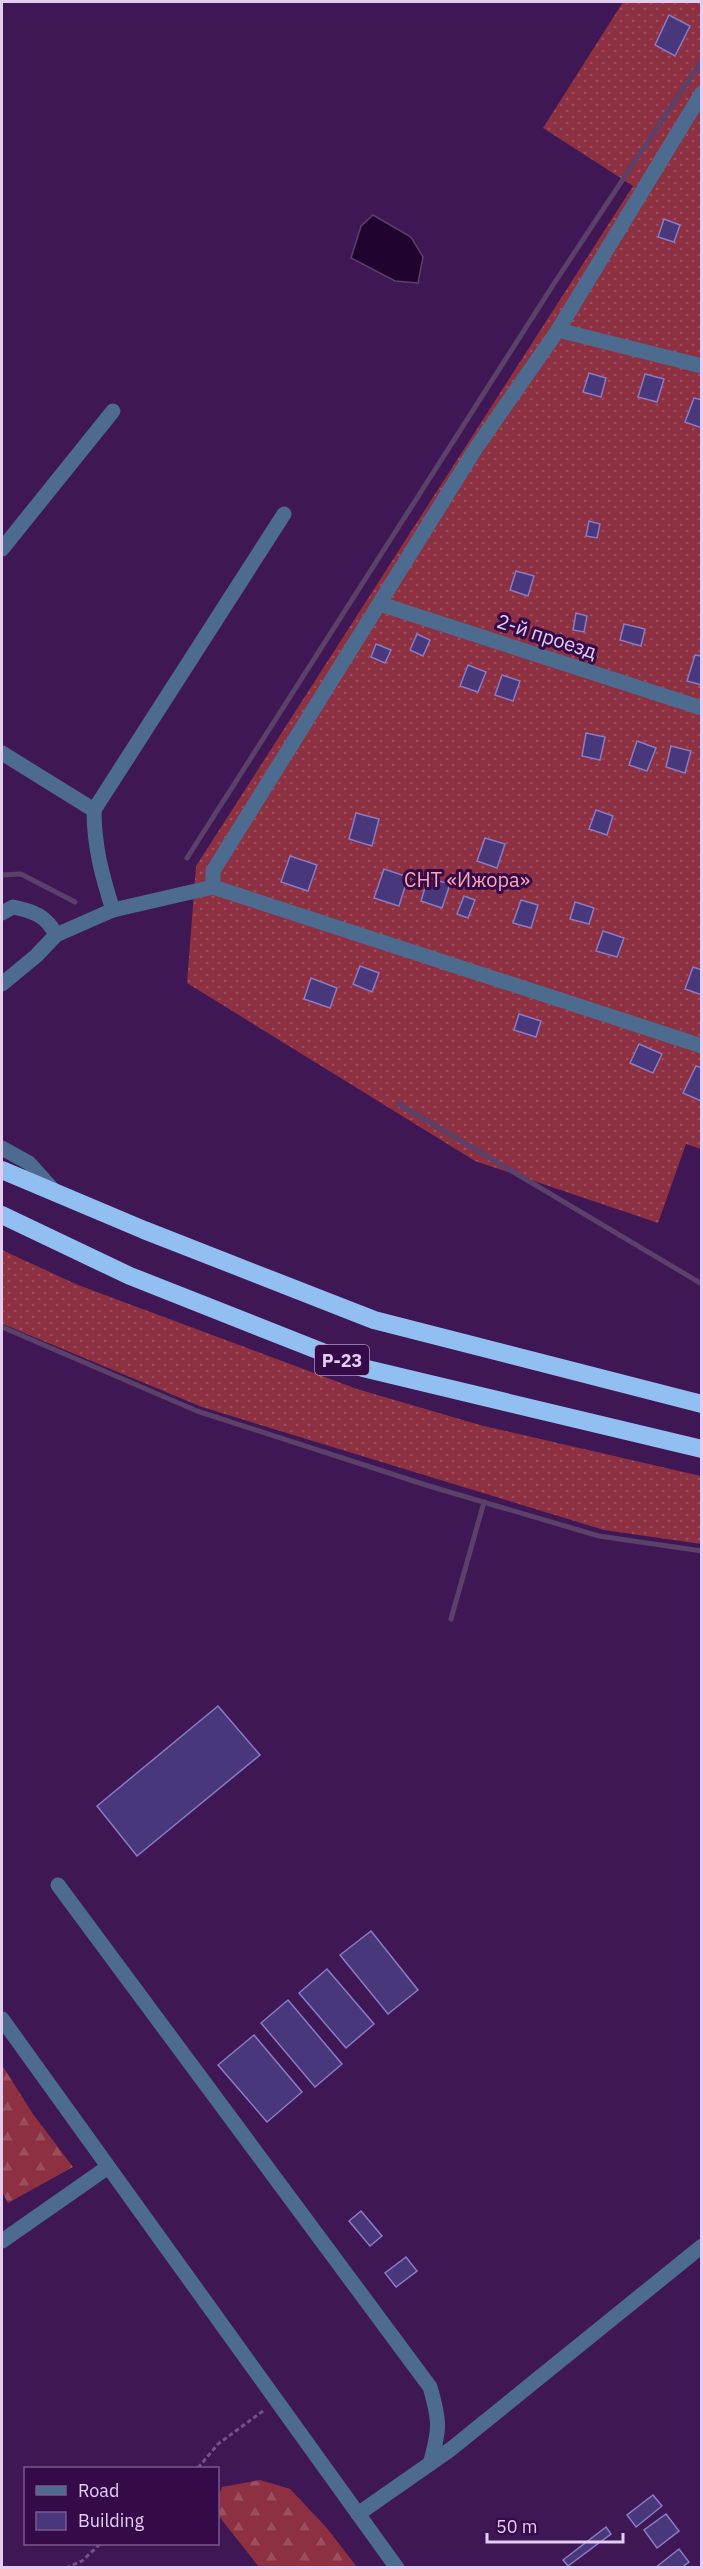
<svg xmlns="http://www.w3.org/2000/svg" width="703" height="2569" font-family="'IBM Plex Sans',sans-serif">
  <defs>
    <pattern id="grass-dots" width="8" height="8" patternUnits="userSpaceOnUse" patternTransform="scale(1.5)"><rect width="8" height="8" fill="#8c3042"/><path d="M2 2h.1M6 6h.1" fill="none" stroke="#9c4d5e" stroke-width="1.8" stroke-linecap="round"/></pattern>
    <pattern id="forest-firs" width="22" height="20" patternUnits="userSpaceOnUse" patternTransform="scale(1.5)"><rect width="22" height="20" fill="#8c3042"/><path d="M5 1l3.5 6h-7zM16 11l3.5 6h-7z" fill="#9c4d5e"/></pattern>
  </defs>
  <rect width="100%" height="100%" fill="#3f1754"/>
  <g fill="url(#grass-dots)">
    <polygon points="623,2 701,2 701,1149 686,1144 658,1223 475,1161 187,983 196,866 633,186 543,128"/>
    <polygon points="2,1250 78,1285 357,1389 480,1425 701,1476 701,1544 604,1530 202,1407 5,1325 2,1324"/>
  </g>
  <g fill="url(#forest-firs)">
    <polygon points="2,2065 33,2114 73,2167 8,2203 2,2192"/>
    <polygon points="260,2480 290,2489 326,2527 357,2567 259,2567 218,2515 218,2497 222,2487"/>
  </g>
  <polygon fill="#210330" stroke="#5b406a" stroke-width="1.5" points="373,215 411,237 423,257 418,283 395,281 351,258 361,226"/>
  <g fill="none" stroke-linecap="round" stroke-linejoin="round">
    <g stroke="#5b406a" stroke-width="5">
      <polyline points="187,858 555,282 702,60"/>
      <polyline points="2,875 21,874 75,902"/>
      <polyline points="399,1104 702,1284"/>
      <polyline points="2,1327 197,1411 429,1486 599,1536 702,1551"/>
      <polyline points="451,1619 484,1502"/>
    </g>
  </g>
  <g fill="#48377a" stroke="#897bc4" stroke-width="1.5">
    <polygon points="669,15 690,26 675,56 655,45"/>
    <polygon points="664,219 680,225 674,242 658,237"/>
    <polygon points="589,373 606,378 601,397 583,392"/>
    <polygon points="645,374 664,379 657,402 638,397"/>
    <polygon points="694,398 702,400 702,428 685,422"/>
    <polygon points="589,521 600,524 597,538 586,536"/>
    <polygon points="516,571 534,576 528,596 510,590"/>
    <polygon points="576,613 587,616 584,632 573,630"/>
    <polygon points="624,624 645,629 641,646 620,640"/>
    <polygon points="417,634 430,640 423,656 410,650"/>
    <polygon points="376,644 391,650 385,663 371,657"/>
    <polygon points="695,655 702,656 702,685 687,681"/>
    <polygon points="468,665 486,672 478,692 460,686"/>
    <polygon points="502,675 520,681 513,701 495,695"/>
    <polygon points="586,733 605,737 600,760 582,756"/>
    <polygon points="637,741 656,748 647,771 629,765"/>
    <polygon points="671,746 691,751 685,773 666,767"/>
    <polygon points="596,810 613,816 607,835 589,829"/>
    <polygon points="356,813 379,819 372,846 349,839"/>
    <polygon points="485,838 505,844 497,868 477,861"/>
    <polygon points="290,856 317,865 308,891 281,882"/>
    <polygon points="384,869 408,877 399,906 374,898"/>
    <polygon points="428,878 450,884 442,908 421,901"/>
    <polygon points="464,896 475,900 468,918 457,914"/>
    <polygon points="521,900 538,905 531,928 513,923"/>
    <polygon points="575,902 594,908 589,924 570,919"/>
    <polygon points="603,931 624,938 617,957 596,951"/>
    <polygon points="360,966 379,973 372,992 353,984"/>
    <polygon points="693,967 702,970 702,995 685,989"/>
    <polygon points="311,978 337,988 330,1008 304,999"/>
    <polygon points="519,1014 541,1021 536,1037 514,1030"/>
    <polygon points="639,1044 662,1054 653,1073 630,1063"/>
    <polygon points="696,1066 702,1068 701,1101 683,1093"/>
    <polygon points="218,1706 260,1755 137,1856 97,1806"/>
    <polygon points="371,1931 418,1990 388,2014 340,1955"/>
    <polygon points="327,1969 374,2024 346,2048 299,1993"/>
    <polygon points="288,2000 342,2064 315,2087 261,2023"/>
    <polygon points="254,2035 302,2092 267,2122 218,2065"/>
    <polygon points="361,2211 382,2236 370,2246 349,2221"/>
    <polygon points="406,2257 417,2271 396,2287 385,2273"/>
    <polygon points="653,2495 662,2506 636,2527 627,2515"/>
    <polygon points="666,2514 679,2531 657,2548 644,2530"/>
    <polygon points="606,2527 611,2534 568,2566 563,2560"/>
    <polygon points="679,2549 689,2562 681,2568 655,2568"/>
  </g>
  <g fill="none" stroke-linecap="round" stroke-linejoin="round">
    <g stroke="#745287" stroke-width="3" stroke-dasharray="4.5 3" stroke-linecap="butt">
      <polyline points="198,2468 218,2444 263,2411"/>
      <polyline points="66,2568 82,2561 100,2544"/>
    </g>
    <g stroke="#4d6b8e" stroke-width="15">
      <polyline points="558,330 702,366"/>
      <polyline points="2,549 113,411"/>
      <polyline points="380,604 702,708"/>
      <path d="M2,753L94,810C94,846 102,876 113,910"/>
      <polyline points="94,810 284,514"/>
      <polyline points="213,887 213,871 476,448 558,330 702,93"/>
      <path d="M2,913L13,907C33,911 47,916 56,935"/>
      <polyline points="2,984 36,956 56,935 113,910 213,887 702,1046"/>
      <polyline points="2,1148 29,1163 55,1192"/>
      <path d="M58,1885L430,2387C440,2421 440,2429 430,2464"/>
      <polyline points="2,2019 397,2568"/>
      <polyline points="2,2241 108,2167"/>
      <polyline points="358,2514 451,2449 702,2246"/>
    </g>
    <g stroke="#92bff1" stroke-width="18">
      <polyline points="2,1170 144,1230 374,1320 702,1404"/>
      <polyline points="2,1215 130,1276 363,1368 702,1449"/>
    </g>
  </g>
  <g text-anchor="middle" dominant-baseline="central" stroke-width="6" stroke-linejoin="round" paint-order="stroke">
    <rect fill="#350a48" stroke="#af92be" stroke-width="1.5" x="315" y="1345" width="54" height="30" rx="4.5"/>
    <g font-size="18" font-weight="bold" fill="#e3cdf1">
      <text x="342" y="1360">Р-23</text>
    </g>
    <g font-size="20" fill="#e3cdf1" stroke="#350a48">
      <text transform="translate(547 636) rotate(18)">2-й проезд</text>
    </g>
    <g font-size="20" fill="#ffa6b1" stroke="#350a48">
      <text x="467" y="879">СНТ «Ижора»</text>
    </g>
  </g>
  <rect width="703" height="2569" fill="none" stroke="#e3cdf1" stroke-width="6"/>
  <rect x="24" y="2467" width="195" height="78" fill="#350a48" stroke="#7b588c" stroke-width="1.5"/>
  <rect x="36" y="2486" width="30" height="9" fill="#4d6b8e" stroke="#7b588c" stroke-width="1.5"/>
  <text x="78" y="2497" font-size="18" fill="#e3cdf1">Road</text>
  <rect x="36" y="2512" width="30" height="18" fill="#48377a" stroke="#7b588c" stroke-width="1.5"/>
  <text x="78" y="2527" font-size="18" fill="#e3cdf1">Building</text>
  <path d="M487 2533v9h136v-9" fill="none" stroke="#e3cdf1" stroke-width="3"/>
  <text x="496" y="2533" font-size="18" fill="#e3cdf1" stroke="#350a48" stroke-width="4.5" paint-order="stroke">50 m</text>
</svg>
